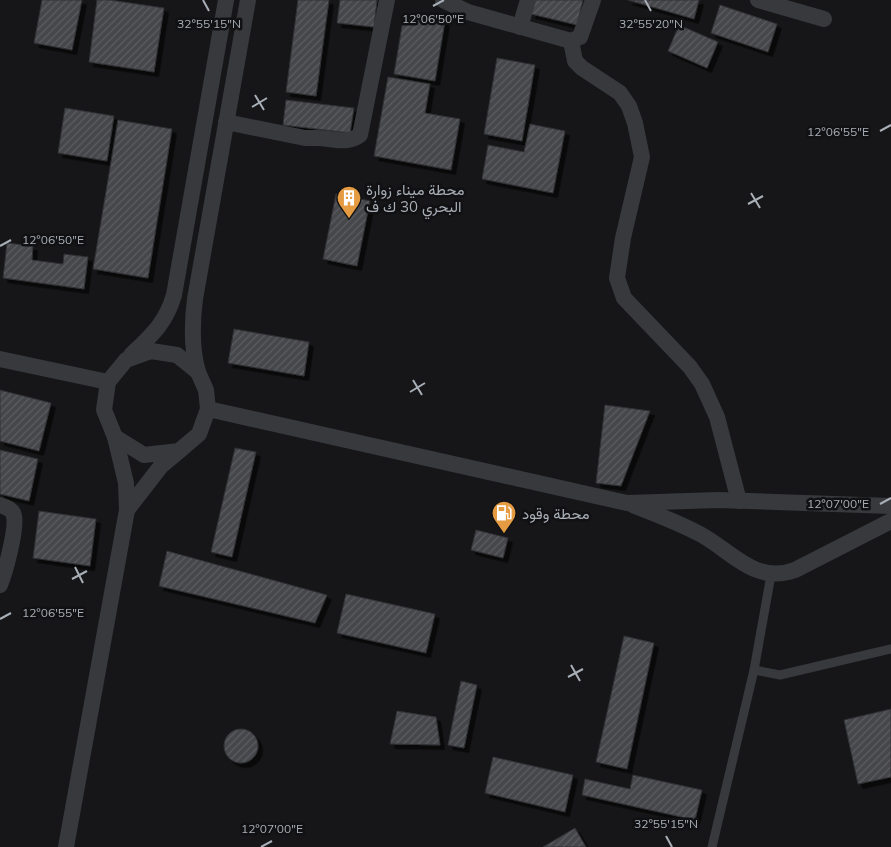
<svg xmlns="http://www.w3.org/2000/svg" width="891" height="847" font-family="Mulish,Vazirmatn,sans-serif">
  <defs>
    <pattern id="building-hatch" width="6" height="6" patternUnits="userSpaceOnUse" patternTransform="scale(1.25)"><rect width="6" height="6" fill="#45464b"/><path d="M-1 1l2-2M0 6l6-6M5 7l2-2" fill="none" stroke="#5d5e63"/></pattern>
    <filter id="shadow"><feDropShadow dx="4.5" dy="4.5" stdDeviation="0" flood-color="#0009"/></filter>
  </defs>
  <rect width="100%" height="100%" fill="#161618"/>
  <g fill="url(#building-hatch)" stroke="#303134" filter="url(#shadow)">
    <polygon points="42,0 82,0 72,50 34,43"/>
    <polygon points="97,0 110,0 164,8 154,72 89,62"/>
    <polygon points="298,0 329,0 316,96 286,92"/>
    <polygon points="340,0 377,0 374,27 337,23"/>
    <polygon points="534,0 583,0 577,25 531,14"/>
    <polygon points="628,0 699,0 694,19"/>
    <polygon points="720,5 777,24 768,52 711,33"/>
    <polygon points="404,14 445,21 435,81 394,74"/>
    <polygon points="679,25 718,42 707,68 668,51"/>
    <polygon points="497,58 535,65 522,141 484,134"/>
    <polygon points="388,77 430,84 425,113 460,119 451,170 374,156"/>
    <polygon points="286,100 354,108 350,133 283,125"/>
    <polygon points="65,108 114,116 107,161 58,153"/>
    <polygon points="118,120 172,129 148,278 93,269"/>
    <polygon points="530,124 565,131 553,193 482,179 488,145 524,152"/>
    <polygon points="336,194 370,201 357,266 323,259"/>
    <polygon points="7,243 33,246 32,260 63,264 64,254 88,257 84,289 3,278"/>
    <polygon points="234,329 309,342 304,376 228,363"/>
    <polygon points="0,390 51,403 39,451 0,441"/>
    <polygon points="605,405 650,411 621,486 596,483"/>
    <polygon points="235,448 256,452 232,557 211,552"/>
    <polygon points="0,450 38,459 29,501 0,494"/>
    <polygon points="39,511 96,519 90,566 33,558"/>
    <polygon points="476,530 508,538 503,558 471,550"/>
    <polygon points="167,551 327,595 315,623 159,586"/>
    <polygon points="346,594 435,614 426,653 337,633"/>
    <polygon points="624,636 654,643 627,769 596,762"/>
    <polygon points="461,681 477,685 464,748 448,745"/>
    <polygon points="891,709 891,777 858,784 844,720"/>
    <polygon points="397,711 436,717 440,745 390,744"/>
    <circle cx="241" cy="746" r="17"/>
    <polygon points="493,757 573,775 565,812 485,793"/>
    <polygon points="633,775 702,790 695,820 582,795 585,779 630,789"/>
    <polygon points="575,828 586,847 543,847"/>
  </g>
  <g fill="none" stroke-linecap="round" stroke-linejoin="round">
    <g stroke="#37393d" stroke-width="9">
      <polyline points="754,670 780,675 891,649"/>
      <polyline points="712,847 754,670 771,575"/>
    </g>
    <g stroke="#37393d" stroke-width="16">
      <polyline points="443,0 468,12 571,41 580,37 593,0"/>
      <polyline points="758,0 824,19"/>
      <polyline points="520,27 528,0"/>
      <polyline points="571,41 575,61 582,68 620,93 629,106 635,123 642,157 623,238 617,278 624,298 690,367 702,384 717,417 739,501"/>
      <path d="M226,122L305,138C309,138 313,138 317,138C333,138 346,145 360,135L387,0"/>
      <path d="M131,355C151,336 166,323 174,295L226,0"/>
      <polyline points="0,359 108,382"/>
      <path d="M198,372C191,348 192,323 195,299L248,0"/>
      <polyline points="208,409 627,503 718,500 891,506"/>
      <path d="M0,505C6,507 13,509 14,516C17,529 5,573 0,585"/>
      <path d="M633,505C655,514 677,522 698,533C730,549 754,585 795,570L891,521"/>
      <polyline points="127,510 161,466 179,451 199,434 208,409 206,390 198,372 177,355 151,351 126,360 108,382 104,410 115,437 144,455 179,451"/>
      <polyline points="66,847 127,510 126,483 115,437"/>
    </g>
  </g>
  <path fill="none" stroke="#a9afb7" stroke-width="2" d="M203,0L209,11M645,0L651,11M433,6L444,0M255,95L264,110M252,107L267,98M880,131L891,125M751,193L760,208M748,204L763,196M0,246L11,240M413,380L422,395M410,392L425,383M880,504L891,498M75,567L83,583M72,579L87,571M0,619L11,613M571,665L580,681M568,677L583,669M666,836L672,847M261,847L272,841"/>
  <defs>
    <symbol id="building-pin" viewBox="-11 -11 22 30"><path d="M0 17L-7.5 6A9.5 9.5 0 1 1 7.5 6Z" fill="#e49b42" stroke="#111113"/><path d="M-4-6H4V6H1V3H-1V6H-4ZM-2.5-4.3h1.7v1.8h-1.7ZM.8-4.3h1.7v1.8H.8ZM-2.5-1h1.7V.8h-1.7ZM.8-1h1.7V.8H.8Z" fill="#fff"/></symbol>
    <symbol id="fuel-pin" viewBox="-11 -11 22 30"><path d="M0 17L-7.5 6A9.5 9.5 0 1 1 7.5 6Z" fill="#e49b42" stroke="#111113"/><path d="M-5.5-6h7V0h2V4h1.3V-2.5L3-4.5l.8-.8L6-3V5H2.5V1h-1V6h-7ZM-4.2-4.7v3.2H.2V-4.7Z" fill="#fff"/></symbol>
  </defs>
  <g fill-rule="evenodd">
    <use href="#building-pin" x="335" y="184" width="28" height="38"/>
    <use href="#fuel-pin" x="490" y="499" width="28" height="38"/>
  </g>
  <g text-anchor="middle" dominant-baseline="central" stroke-width="5" stroke-linejoin="round" paint-order="stroke">
    <g font-size="15" fill="#a9afb7" stroke="#111113" text-anchor="start">
      <text x="366" y="189">محطة ميناء زوارة<tspan x="366" dy="17">البحري 30 ك ف</tspan></text>
      <text x="522" y="513">محطة وقود</text>
    </g>
  </g>
  <g font-size="12" text-anchor="middle" fill="#a9afb7" stroke="#111113" stroke-width="5" stroke-linejoin="round" paint-order="stroke">
    <text x="433" y="23">12°06'50"E</text>
    <text x="209" y="28">32°55'15"N</text>
    <text x="651" y="28">32°55'20"N</text>
    <text x="838" y="136">12°06'55"E</text>
    <text x="53" y="244">12°06'50"E</text>
    <text x="838" y="508">12°07'00"E</text>
    <text x="53" y="617">12°06'55"E</text>
    <text x="666" y="828">32°55'15"N</text>
    <text x="272" y="833">12°07'00"E</text>
  </g>
</svg>
